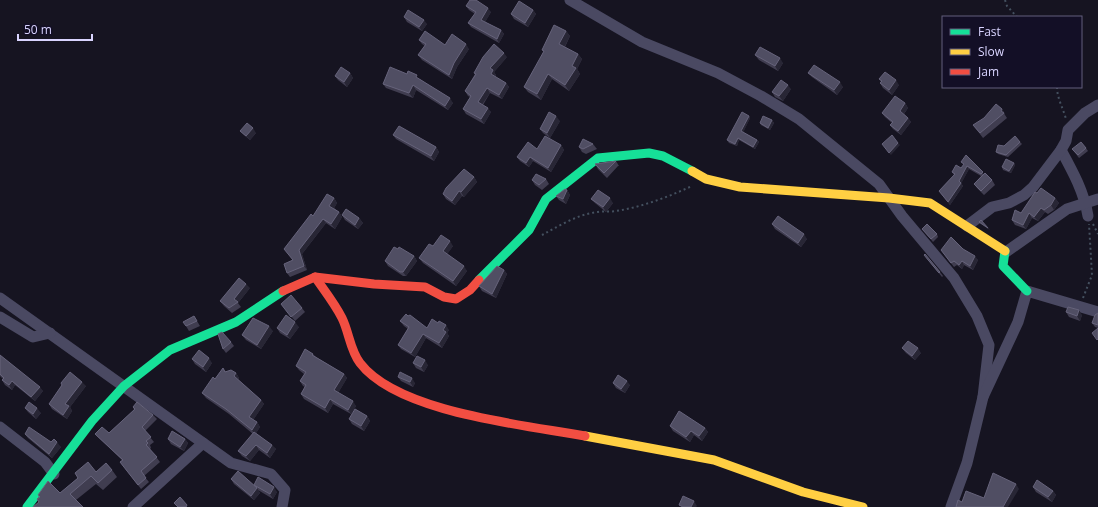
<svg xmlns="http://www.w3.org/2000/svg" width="1098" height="507" font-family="'Open Sans',sans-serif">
  <rect width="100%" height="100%" fill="#161421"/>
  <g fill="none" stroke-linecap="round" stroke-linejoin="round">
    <g stroke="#44505f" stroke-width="2" stroke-dasharray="2 3" stroke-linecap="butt">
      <polyline points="1005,0 1007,6 1017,17"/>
      <path d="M1057,87C1057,98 1063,108 1066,119"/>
      <polyline points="1093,224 1098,234"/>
      <path d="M542,235C559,226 578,214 598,212C604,211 610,212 616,211C642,207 668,197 692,186"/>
      <polyline points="1083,298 1092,275 1089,224"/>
    </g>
    <g stroke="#4a4962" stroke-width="11">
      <polyline points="570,0 642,42 718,73 761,96 799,119 879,184 902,216 954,278 977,316 989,345 983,397"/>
      <path d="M1061,150C1073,172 1084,192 1088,216"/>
      <polyline points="967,226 992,207 1009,203 1024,195 1033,187 1061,150 1066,141 1068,130 1085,113 1098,105"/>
      <polyline points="1006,252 1067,209 1098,199"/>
      <polyline points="0,298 231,463 271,474 285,490 282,507"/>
      <polyline points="0,317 33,337 50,333"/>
      <polyline points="0,427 45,462 54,474"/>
      <polyline points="133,507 203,443"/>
      <polyline points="951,507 967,463 983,397 1018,322 1027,291 1098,312"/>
    </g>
    <g stroke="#16e098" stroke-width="9">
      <polyline points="1005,251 1003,266 1027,291"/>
      <polyline points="479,280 529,230 546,199 598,158 649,153 663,156 692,171"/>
      <polyline points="27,507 92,421 124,386 170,350 236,322 283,291"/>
    </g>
    <g stroke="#ffcf43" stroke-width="9">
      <polyline points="692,171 706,179 740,187 889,198 930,203 1005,251"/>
      <polyline points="585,436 714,460 803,492 863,507"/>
    </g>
    <g stroke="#f24e42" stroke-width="9">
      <path d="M315,277C324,290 335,304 342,318C349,332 350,350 360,363C398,413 526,425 585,436"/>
      <polyline points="283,291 315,277 374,284 425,287 444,297 456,299 470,290 479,280"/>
    </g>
  </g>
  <g fill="#403d50">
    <polygon points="466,6 491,12 485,22 501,30 504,34 499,43 471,27 468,23 475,14 469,10"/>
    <polygon points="533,10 536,14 528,27 514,19 511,14"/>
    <polygon points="404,17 427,24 422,31 407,22"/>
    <polygon points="566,31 570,36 565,47 578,54 582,59 577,69 580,74 569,91 552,79 541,100 528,92 524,87 544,52 542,50"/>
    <polygon points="419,40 469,49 457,67 452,79 422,60 418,55 425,46 422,44"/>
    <polygon points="755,55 783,63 778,71 759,60"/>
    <polygon points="507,57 494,72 496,75 495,77 506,83 509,87 502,99 490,93 483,105 491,112 484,124 466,114 463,109 470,97 468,96 465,91 475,74 474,73"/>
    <polygon points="350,73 353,78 347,87 338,80 335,76"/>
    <polygon points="808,73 843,87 837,95 812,77"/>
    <polygon points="420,79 453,103 448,110 416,90 413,98 386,88 383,84"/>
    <polygon points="879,79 899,85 892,95 883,88 880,83 881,82"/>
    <polygon points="791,89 783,101 775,97 772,92"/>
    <polygon points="905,103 908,108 904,114 908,118 911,122 901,135 893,129 890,125 892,123 885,117 882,113"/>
    <polygon points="1002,109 1005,114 1005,115 1007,118 983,138 973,125"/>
    <polygon points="749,116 750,118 743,132 757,140 759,142 755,149 739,140 737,146 729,143 727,140"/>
    <polygon points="772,120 774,123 770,130 761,125 760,123"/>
    <polygon points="560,121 550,138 543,133 540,129"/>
    <polygon points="240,131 256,133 250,140 244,135"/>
    <polygon points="393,135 436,147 439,152 434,161 396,139"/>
    <polygon points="1020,142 1022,144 1008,157 998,154 996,152 1004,146"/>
    <polygon points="593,144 597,149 586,154 582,152 579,147"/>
    <polygon points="561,145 564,150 551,172 533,161 529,167 520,161 517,157 537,149"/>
    <polygon points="1086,148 1088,151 1079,158 1072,149"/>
    <polygon points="616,161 619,166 618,166 607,178 598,169 595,164"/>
    <polygon points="961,162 984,174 992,180 995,185 984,195 977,188 974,184 981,176 969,169 961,183 963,186 950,205 939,191 954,175 952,172 961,168 964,165"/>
    <polygon points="1014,163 1015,165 1011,173 1003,170 1002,167"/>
    <polygon points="474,177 477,182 464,197 462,196 455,205 446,199 443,194"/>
    <polygon points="546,179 549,184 542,190 535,185 532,180"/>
    <polygon points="567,190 570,195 566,204 559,200 556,196"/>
    <polygon points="1037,193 1055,198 1059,203 1054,210 1048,214 1045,212 1038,221 1032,218 1026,229 1015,225 1012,220 1021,213"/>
    <polygon points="334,198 337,203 334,208 339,212 342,217 335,229 326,223 302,254 307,270 290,277 287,273 293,260 284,249 313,216"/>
    <polygon points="591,199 613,203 606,212 595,203"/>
    <polygon points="342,215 359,218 363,223 358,229 345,220"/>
    <polygon points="979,222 988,228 990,230 981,224"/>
    <polygon points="772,224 807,239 801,247 775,229"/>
    <polygon points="924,231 937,234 938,237 933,242"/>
    <polygon points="433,246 453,246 447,254 467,271 456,286 423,263 419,258"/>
    <polygon points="398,249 414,256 417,261 406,276 403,276 388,266 385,261"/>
    <polygon points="963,249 978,260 973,270 964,265 962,269 957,265 954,267 941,250"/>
    <polygon points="924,255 940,272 943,276 942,277"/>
    <polygon points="504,270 507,274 496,298 482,291 479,286"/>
    <polygon points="250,288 238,303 241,307 232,313 224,306 220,301"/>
    <polygon points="281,304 302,308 305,312 295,321"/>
    <polygon points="1066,312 1082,315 1080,321 1069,317"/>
    <polygon points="1098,313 1098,328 1095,327 1092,323"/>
    <polygon points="194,316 200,326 189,331 186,326"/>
    <polygon points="400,321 427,328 449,330 447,333 449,336 442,348 426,338 415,357 401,349 398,345 408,329 404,326"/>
    <polygon points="299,327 290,339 280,333 277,328"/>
    <polygon points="273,331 261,349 246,340 242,335"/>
    <polygon points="231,342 234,346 226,353 223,349"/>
    <polygon points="902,348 921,353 915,360 906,353"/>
    <polygon points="313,354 316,357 344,374 347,378 338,393 356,406 351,414 333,404 328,413 304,399 301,394 305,387 303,386 300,381 304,374 299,370 296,366"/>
    <polygon points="0,355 43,391 35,401 15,385 12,390 5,385 2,380 3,379 0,376"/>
    <polygon points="192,359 212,363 206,372 195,364"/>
    <polygon points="413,363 428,365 424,372 416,368"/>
    <polygon points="223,368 226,372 236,373 239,378 238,380 261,400 264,404 253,420 257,422 260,427 256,433 276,449 270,458 259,450 250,461 242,456 238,451 253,434 229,414 206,398 202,393 215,379"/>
    <polygon points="398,377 415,383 413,387 401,381"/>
    <polygon points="61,383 86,386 70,407 72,411 67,419 52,409 49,404 62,385"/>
    <polygon points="613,383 630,385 625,393 616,388"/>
    <polygon points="133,407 153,415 157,419 145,431 154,442 150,445 151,448 150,449 160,462 144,476 149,482 141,489 120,462 122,460 99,438 95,434 109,433 134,410"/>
    <polygon points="25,408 41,413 36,419 28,412"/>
    <polygon points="367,416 370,421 364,431 352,424 349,419"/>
    <polygon points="670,426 705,428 708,432 702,441 694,435 690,442 673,431"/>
    <polygon points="25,434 51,442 61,447 52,458 28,438"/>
    <polygon points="168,439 185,439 188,443 184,451 171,444"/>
    <polygon points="112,470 117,477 103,490 96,484 76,500 39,502 37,499 39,497 38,495 60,493 78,478 75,473"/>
    <polygon points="231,479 256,488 254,485 277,492 273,499 258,490 260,493 254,500 234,484"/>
    <polygon points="1033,487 1053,491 1056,495 1052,502 1036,492"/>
  </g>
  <g fill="#282635">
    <polygon points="488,8 491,12 484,24 481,20"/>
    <polygon points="533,10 536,14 528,27 525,23"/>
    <polygon points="424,20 427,24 422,31 419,27"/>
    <polygon points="501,30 504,34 499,43 497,39"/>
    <polygon points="566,31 570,36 563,50 559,44"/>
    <polygon points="466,44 469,49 457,67 452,79 449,75 454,63"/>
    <polygon points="504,53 507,57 494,72 496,75 494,79 491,74 490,68"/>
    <polygon points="578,54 582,59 577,69 580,74 569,91 565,85 572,66"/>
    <polygon points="780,58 783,63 778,71 775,66"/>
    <polygon points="350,73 353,78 347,87 344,82"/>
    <polygon points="548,74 552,79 541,100 537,94"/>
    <polygon points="896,80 899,85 892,95 889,90"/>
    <polygon points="840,82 843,87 837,95 834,90"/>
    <polygon points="506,83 509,87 502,99 499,95"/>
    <polygon points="413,85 416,90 413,98 409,93"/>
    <polygon points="788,85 791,89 783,101 779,96"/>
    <polygon points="487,88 490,93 481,106 478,102"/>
    <polygon points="450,98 453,103 448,110 445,106"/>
    <polygon points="905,103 908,108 903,115 900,111"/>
    <polygon points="488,108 491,112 484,124 481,119"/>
    <polygon points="1002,109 1005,114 1005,115 1001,111"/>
    <polygon points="556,116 560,121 550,138 547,133"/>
    <polygon points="749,116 750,118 743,133 741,131"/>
    <polygon points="908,118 911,122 901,135 898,131"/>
    <polygon points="772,120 774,123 770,130 768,128"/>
    <polygon points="253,128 256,133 250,140 246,136"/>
    <polygon points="738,138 739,140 737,146 735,144"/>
    <polygon points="757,140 759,142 755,149 753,147"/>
    <polygon points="898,143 900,145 891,155 889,153"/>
    <polygon points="561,145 564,150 551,172 548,168"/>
    <polygon points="436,147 439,152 434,161 431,156"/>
    <polygon points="530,157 533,161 529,167 526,163"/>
    <polygon points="1014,163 1015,165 1011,173 1009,171"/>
    <polygon points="967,166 969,169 961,184 959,181"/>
    <polygon points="474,177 477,182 464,197 461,192"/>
    <polygon points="961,183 963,186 950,205 948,202"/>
    <polygon points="567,190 570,195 566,204 563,199"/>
    <polygon points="459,191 462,196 455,205 452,201"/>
    <polygon points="334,198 337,203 333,210 329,206"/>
    <polygon points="610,198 613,203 606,212 603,207"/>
    <polygon points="1055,198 1059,203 1054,210 1051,205"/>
    <polygon points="1041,208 1045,212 1038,221 1034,217"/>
    <polygon points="339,212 342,217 335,229 331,224"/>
    <polygon points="1029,213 1032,218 1026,229 1023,225"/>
    <polygon points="359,218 363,223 358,229 355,225"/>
    <polygon points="323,219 326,223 302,254 307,270 304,266 299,250"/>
    <polygon points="804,234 807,239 801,247 798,243"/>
    <polygon points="450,241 453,246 446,256 443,251"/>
    <polygon points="414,256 417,261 406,276 403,272"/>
    <polygon points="975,256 978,260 973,270 970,266"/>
    <polygon points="962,261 964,265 962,269 959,265"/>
    <polygon points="464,266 467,271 456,286 453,281"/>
    <polygon points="504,270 507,274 496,298 492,294"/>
    <polygon points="246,284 250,288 238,303 234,299"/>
    <polygon points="1079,310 1082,315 1080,321 1077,316"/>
    <polygon points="295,322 299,327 290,339 287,335"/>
    <polygon points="446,325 449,330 447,333 449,336 442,348 439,343 443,330"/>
    <polygon points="269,326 273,331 261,349 257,345"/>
    <polygon points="423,334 426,338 415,357 411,353"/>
    <polygon points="918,348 921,353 915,360 912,356"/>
    <polygon points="209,358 212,363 206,372 203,367"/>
    <polygon points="425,360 428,365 424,372 421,367"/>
    <polygon points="236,373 239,378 237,381 234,376"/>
    <polygon points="344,374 347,378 337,395 334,390"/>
    <polygon points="412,378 415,383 413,387 410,382"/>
    <polygon points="12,381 15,385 12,390 9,385"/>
    <polygon points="627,381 630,385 625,393 621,389"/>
    <polygon points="82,382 86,386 70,407 72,411 67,419 63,415 65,404"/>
    <polygon points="40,387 43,391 35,401 31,397"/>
    <polygon points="330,399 333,404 328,413 325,408"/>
    <polygon points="261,400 264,404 252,422 249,417"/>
    <polygon points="353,401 356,406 351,414 348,410"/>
    <polygon points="37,408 41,413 36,419 33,414"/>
    <polygon points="367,416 370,421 364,431 361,426"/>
    <polygon points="257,422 260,427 255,435 252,430"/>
    <polygon points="705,428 708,432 702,441 699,436"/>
    <polygon points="691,431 694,435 690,442 686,437"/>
    <polygon points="185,439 188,443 184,451 180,447"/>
    <polygon points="57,442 61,447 52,458 49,454"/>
    <polygon points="256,445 259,450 250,461 246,456"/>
    <polygon points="272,445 276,449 270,458 267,453"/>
    <polygon points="1016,484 1019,489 1008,507 1003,507"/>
    <polygon points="274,487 277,492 273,499 270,494"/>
    <polygon points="257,488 260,493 254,500 251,496"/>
    <polygon points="1053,491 1056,495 1052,502 1048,497"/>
    <polygon points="694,501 697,506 696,507 691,507"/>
  </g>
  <g fill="#504e63" stroke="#66637b">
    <polygon points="470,0 476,0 488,8 481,20 501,30 497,39 468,23 476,12 466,6"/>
    <polygon points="519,1 533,10 525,23 511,14"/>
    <polygon points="408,10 424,20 419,27 404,17"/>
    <polygon points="554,25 566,31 559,44 578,54 572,66 576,68 565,85 548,74 537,94 524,87 544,51 542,50"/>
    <polygon points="425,31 445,45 452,34 466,44 454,63 449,75 418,55 426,44 419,40"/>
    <polygon points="494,44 504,53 490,68 493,70 491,74 506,83 499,95 487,88 478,102 488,108 481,119 463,109 471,96 465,91 476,74 474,73 483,57"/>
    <polygon points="760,47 780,58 775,66 755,55"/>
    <polygon points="814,65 840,82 834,90 808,73"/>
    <polygon points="341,67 350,73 344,82 335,76"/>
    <polygon points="390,67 407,74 408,71 417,75 416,77 450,98 445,106 413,85 409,93 383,84"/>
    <polygon points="885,72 896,80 889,90 880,83 882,81 879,79"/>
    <polygon points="781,80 788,85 779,96 772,92"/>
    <polygon points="895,96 905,103 900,111 908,118 898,131 890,125 893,122 882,113"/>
    <polygon points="996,104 1002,109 1001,111 1004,113 980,133 973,125 984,118"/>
    <polygon points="549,112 556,116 547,133 540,129"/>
    <polygon points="742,112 749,116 741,131 757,140 753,147 738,138 735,144 727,140"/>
    <polygon points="763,116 772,120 768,128 760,123"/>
    <polygon points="247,123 253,128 246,136 240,131"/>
    <polygon points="399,126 436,147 431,156 393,135"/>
    <polygon points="892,135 898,143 889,153 882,144"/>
    <polygon points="545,136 561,145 548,168 530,157 526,163 517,157 528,142 537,149"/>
    <polygon points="1015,136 1020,142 1006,155 996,152 998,145 1004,146"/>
    <polygon points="583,139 593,144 583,149 579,147"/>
    <polygon points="1081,142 1086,148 1078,155 1072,149"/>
    <polygon points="966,155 983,172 981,174 967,166 959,181 961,183 948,202 939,191 955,174 952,172 956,165 961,168 964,164 961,162"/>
    <polygon points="1006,159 1014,163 1009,171 1002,167"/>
    <polygon points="616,161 604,173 595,164"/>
    <polygon points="464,169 474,177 461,192 459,191 452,201 443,194 446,188"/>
    <polygon points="985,173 992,180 981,191 974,184"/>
    <polygon points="536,174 546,179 539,185 532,180"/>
    <polygon points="1041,188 1055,198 1051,205 1044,210 1041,208 1034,217 1029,213 1023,225 1012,220 1015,210 1021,213 1035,192 1037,193"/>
    <polygon points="565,189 567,190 563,199 556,196"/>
    <polygon points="598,190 610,198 603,207 591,199"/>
    <polygon points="327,194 334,198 329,206 339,212 331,224 323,219 299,250 304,266 287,273 284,264 293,260 284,249 311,214 313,216"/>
    <polygon points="346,209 359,218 355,225 342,215"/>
    <polygon points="778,216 804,234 798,243 772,224"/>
    <polygon points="981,220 988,228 979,222"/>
    <polygon points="927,224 937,234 931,239 922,229"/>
    <polygon points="441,235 450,241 443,251 464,266 453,281 419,258 429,244 433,246"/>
    <polygon points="951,237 963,249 975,256 970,266 962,261 959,265 954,261 951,263 941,250"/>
    <polygon points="394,247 398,249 399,247 414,256 403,272 400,272 385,261"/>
    <polygon points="925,254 940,272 939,273 924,255"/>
    <polygon points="497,266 504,270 492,294 479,286"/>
    <polygon points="239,278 246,284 234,299 238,302 229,308 220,301"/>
    <polygon points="291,295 302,308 291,317 281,304"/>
    <polygon points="1068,307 1079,310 1077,316 1066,312"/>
    <polygon points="1098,313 1098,325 1092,323 1095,315"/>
    <polygon points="406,314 408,316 410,315 427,328 432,319 438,323 439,321 446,325 443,330 446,332 439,343 423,334 411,353 398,345 409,327 400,321"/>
    <polygon points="286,315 295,322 287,335 277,328"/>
    <polygon points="194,316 197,321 186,326 183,322"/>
    <polygon points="253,318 269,326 257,345 242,335"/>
    <polygon points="1098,328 1098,339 1097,340 1092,333"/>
    <polygon points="222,332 231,342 223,349 218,334"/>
    <polygon points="908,341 918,348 912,356 902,348"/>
    <polygon points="305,349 313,354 312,355 344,374 334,390 353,401 348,410 330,399 325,408 301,394 306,385 300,381 306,372 296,366"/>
    <polygon points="199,350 209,358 203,367 192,359"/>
    <polygon points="0,355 40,387 31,397 12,381 9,385 2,380 4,378 0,374"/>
    <polygon points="417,356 425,360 421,367 413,363"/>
    <polygon points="223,368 225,372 231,370 236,373 234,376 261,400 249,417 257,422 252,430 226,409 202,393 213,377 215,379"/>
    <polygon points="70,372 82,382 65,404 69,406 63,415 49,404 62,385 61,383"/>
    <polygon points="400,372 412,378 410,382 398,377"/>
    <polygon points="618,375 627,381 621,389 613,383"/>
    <polygon points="29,402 37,408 33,414 25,408"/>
    <polygon points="137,402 153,415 142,427 151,437 146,441 148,443 146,445 157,457 141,471 146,478 138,485 120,462 123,460 95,434 102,427 109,433 135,409 133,407"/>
    <polygon points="355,409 367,416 361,426 349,419"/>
    <polygon points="679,411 705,428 699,436 691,431 686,437 670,426"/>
    <polygon points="29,427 51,442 54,439 57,442 49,454 25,434"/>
    <polygon points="172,431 185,439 180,447 168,439"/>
    <polygon points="254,432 272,445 267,453 256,445 246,456 238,451"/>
    <polygon points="88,462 96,472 106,463 112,470 98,483 91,476 70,494 83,507 33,507 39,502 37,499 40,497 38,495 48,481 60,493 78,478 75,473"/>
    <polygon points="238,471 257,488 251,496 231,479"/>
    <polygon points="993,473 1016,484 1003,507 956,507 958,500 962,502 966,491 984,498"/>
    <polygon points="258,477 274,487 270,494 254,485"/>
    <polygon points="1037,480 1053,491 1048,497 1033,487"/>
    <polygon points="683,496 694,501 691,507 683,507 679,505"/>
    <polygon points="180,497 187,505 186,507 178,507 174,503"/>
  </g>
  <rect x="942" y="16" width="140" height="72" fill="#130f26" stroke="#625e7d"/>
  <rect x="950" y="29" width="20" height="6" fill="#16e098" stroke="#625e7d"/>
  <text x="978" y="36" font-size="12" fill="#d9d4ff">Fast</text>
  <rect x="950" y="49" width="20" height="6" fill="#ffcf43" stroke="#625e7d"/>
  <text x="978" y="56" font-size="12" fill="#d9d4ff">Slow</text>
  <rect x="950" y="69" width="20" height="6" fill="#f24e42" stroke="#625e7d"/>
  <text x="978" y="76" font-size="12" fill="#d9d4ff">Jam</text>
  <path d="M18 34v6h74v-6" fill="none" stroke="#d9d4ff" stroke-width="2"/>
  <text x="24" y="34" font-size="12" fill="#d9d4ff" stroke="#130f26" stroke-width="3" paint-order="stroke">50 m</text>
</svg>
